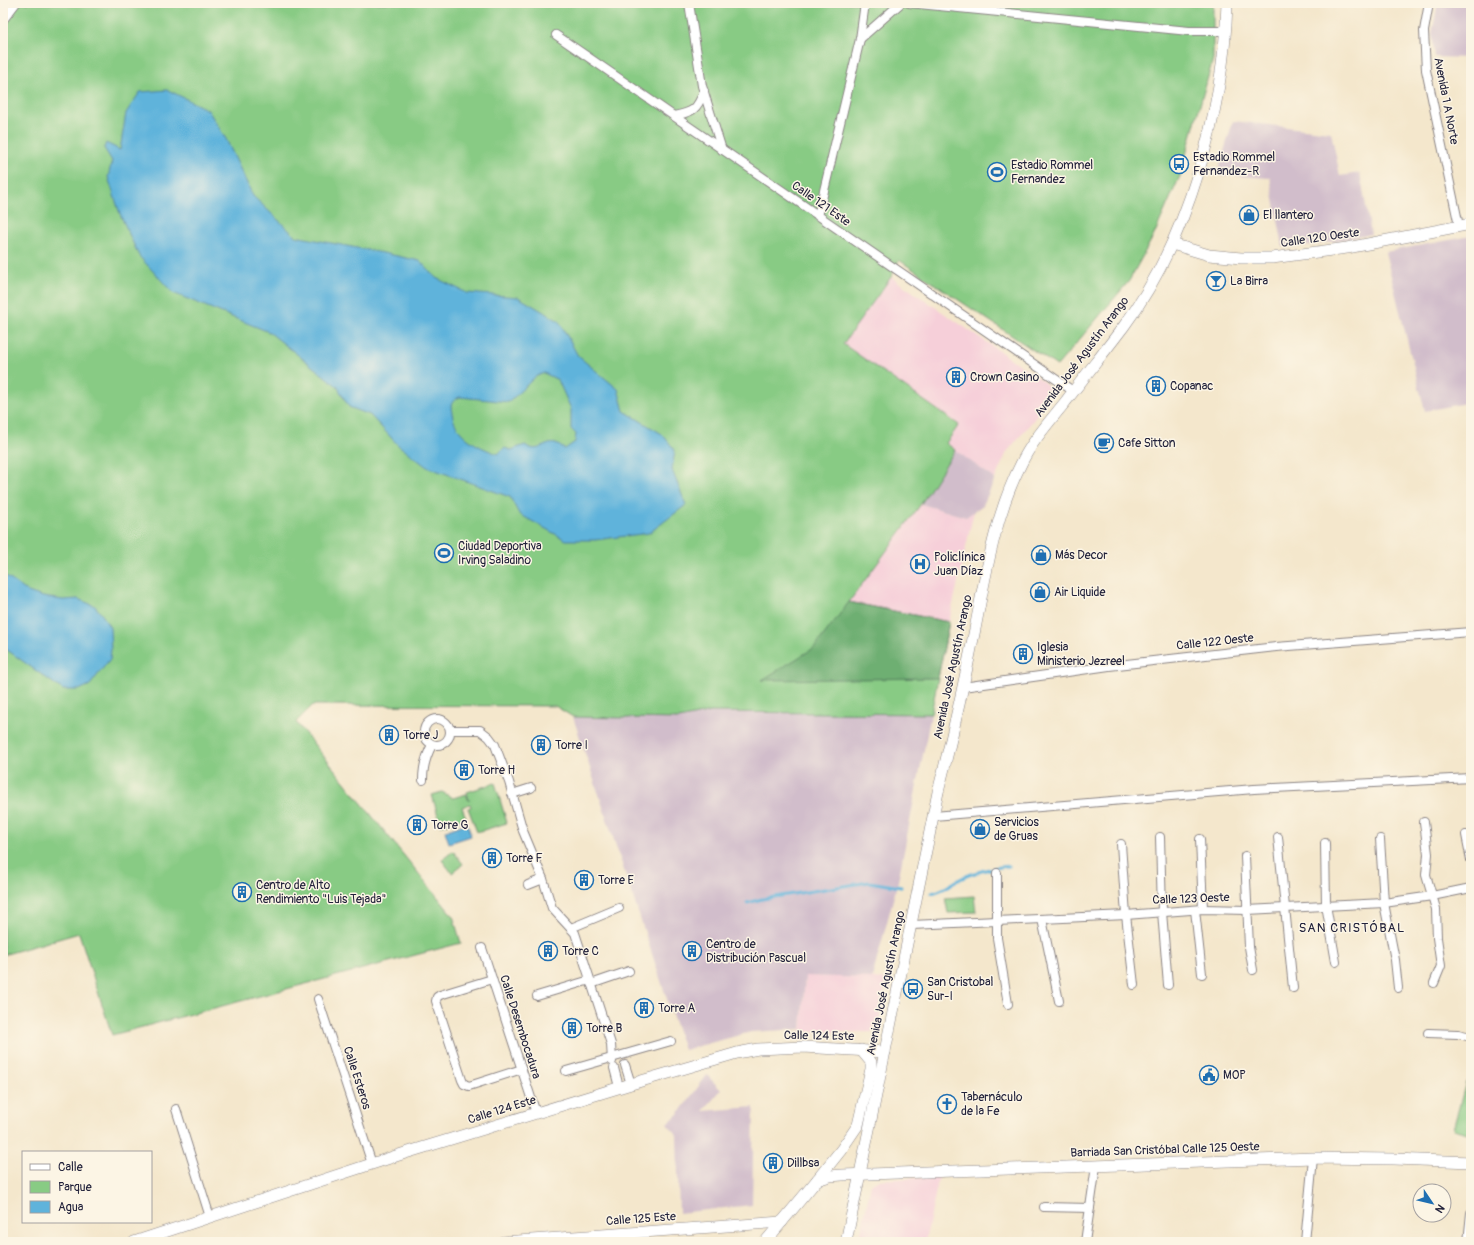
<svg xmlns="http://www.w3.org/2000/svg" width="1474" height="1245" font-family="Pangolin,sans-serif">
  <rect width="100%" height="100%" fill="#fcf5e5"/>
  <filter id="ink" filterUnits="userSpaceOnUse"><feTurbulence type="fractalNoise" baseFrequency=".025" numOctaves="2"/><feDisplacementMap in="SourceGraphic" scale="8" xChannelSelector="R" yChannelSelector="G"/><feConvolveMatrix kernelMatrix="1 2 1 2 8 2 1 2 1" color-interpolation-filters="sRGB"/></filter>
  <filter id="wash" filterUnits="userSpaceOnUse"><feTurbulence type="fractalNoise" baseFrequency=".012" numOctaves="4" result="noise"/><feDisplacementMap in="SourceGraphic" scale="16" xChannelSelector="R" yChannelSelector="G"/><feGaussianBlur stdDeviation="0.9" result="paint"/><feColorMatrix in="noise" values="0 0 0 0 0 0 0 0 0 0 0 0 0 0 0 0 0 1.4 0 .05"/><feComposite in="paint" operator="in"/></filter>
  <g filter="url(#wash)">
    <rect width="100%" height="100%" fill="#f4e7cc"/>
    <g fill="#f6cfd9">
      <polygon points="891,277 1039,378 1049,387 1051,393 1034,419 1007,452 995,479 946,444 959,425 842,345"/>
      <polygon points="921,504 966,517 974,511 949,622 849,602"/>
      <polygon points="805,976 872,978 886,980 879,1022 874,1026 872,1032 801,1032"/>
      <polygon points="939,1177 925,1242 859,1242 871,1184 877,1180"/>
    </g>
    <g fill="#d1bdcb">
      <polygon points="1438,3 1471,3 1471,58 1435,57 1432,34"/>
      <polygon points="1233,121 1331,132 1340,176 1360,173 1371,234 1314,245 1283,247 1270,178 1217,175"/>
      <polygon points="1471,236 1471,402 1425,411 1385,252"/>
      <polygon points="955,450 995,479 983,505 966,517 921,504"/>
      <polygon points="711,712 931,714 898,881 872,978 805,976 801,1029 751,1032 684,1050 573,717 679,719"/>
      <polygon points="707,1075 721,1090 703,1111 754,1107 752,1205 679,1213 677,1135 667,1124 678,1114"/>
    </g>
    <g fill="#88cb84" stroke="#557660">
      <polygon points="3,3 1213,3 1213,59 1180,176 1154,235 1129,281 1057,366 899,260 891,277 843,344 959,425 946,443 955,450 921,504 849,602 949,622 931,714 711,712 679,719 573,717 555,706 313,705 296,722 453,916 461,943 112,1035 79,933 3,955"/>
      <polygon points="495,783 507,823 477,832 468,808 471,807 470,804 462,807 466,818 441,826 432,795 442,792 453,798 466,794 469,801 467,792"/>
      <polygon points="453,851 463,864 452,873 442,860"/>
      <polygon points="974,896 976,912 948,913 945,898"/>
      <polygon points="1466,1082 1471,1083 1471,1134 1453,1129"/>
    </g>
    <polygon fill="#6eaf72" stroke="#486856" points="849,602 949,622 938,678 762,680 814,648"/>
    <g fill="#5fb3db" stroke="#406a8b" fill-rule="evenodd">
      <path d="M168,90L208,110L226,139L253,196L295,236L388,254L420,261L436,278L467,293L518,297L559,321L578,356L618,389L624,411L662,434L675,450L672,470L686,505L649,533L595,540H566L519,514L510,497L427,467L398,445L370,415L349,407L337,386L269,332L173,293L139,256L120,214L108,177L112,161L104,148L106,143L120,150L126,113L140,92ZM544,373L558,380L571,409V429L576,434L575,442L565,449C562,448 559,445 556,444C544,441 539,455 525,445L511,450L504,448L498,454C478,447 455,436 452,413C450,404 451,401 460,397L509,402L535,377Z"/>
      <polygon points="3,574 28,592 43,597 63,600 78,599 95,606 103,616 110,628 111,650 110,659 90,685 79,690 63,690 3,647"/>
      <polygon points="467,823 471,836 449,843 445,831"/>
    </g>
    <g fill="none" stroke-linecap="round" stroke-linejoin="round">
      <g stroke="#5fb3db" stroke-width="3">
        <path d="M932,893C945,890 949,885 960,879C974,872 994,867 1009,866"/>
        <polyline points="747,903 762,899 869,882 901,887"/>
      </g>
    </g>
  </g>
  <g filter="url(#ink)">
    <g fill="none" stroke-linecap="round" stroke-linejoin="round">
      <defs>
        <g id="street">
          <polyline points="689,3 702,86 722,150"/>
          <polyline points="909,3 1189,31 1226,31"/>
          <polyline points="1429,3 1424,31 1426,70 1459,226"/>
          <polyline points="3,20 16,3"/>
          <polyline points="556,35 1073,391"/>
          <polyline points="860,39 901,3"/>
          <path d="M674,116C693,112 697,110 704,91"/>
          <polyline points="818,216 860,39 865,3"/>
          <polyline points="963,687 1109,666 1276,647 1471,632"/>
          <circle cx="437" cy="732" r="13"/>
          <polyline points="450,730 480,730 489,737 495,745 509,782 523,831 543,879 552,908 575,933 611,1044 612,1061"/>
          <path d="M423,780C423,767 426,756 432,745"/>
          <polyline points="512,794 531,788"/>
          <polyline points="934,816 1254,789 1471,778"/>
          <polyline points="1424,822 1428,854 1426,875 1436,909 1437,938 1441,966 1434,983"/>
          <polyline points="1466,835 1471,860"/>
          <polyline points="1160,837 1162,912 1168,985"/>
          <polyline points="1278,837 1293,988"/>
          <polyline points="1200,839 1203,909"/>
          <polyline points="1380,839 1384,903 1395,960 1398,988"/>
          <polyline points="1325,843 1326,905 1336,962"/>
          <polyline points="1121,844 1126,915 1134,985"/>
          <polyline points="1245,856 1249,947 1253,970"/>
          <polyline points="997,873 997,938 1008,1004"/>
          <polyline points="528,885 543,879"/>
          <polyline points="1195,910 1202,974"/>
          <polyline points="1042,919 1059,1001"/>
          <polyline points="912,925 1126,915 1203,909 1247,910 1384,903 1432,896 1471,888"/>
          <polyline points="571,928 619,908"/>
          <polyline points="482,948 536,1113"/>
          <polyline points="492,979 440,995 437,997 436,1001 462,1080 464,1084 469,1086 522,1069"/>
          <polyline points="591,984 629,971"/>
          <polyline points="537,996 590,980"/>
          <polyline points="318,999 372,1164"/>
          <polyline points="1428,1033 1458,1034 1471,1037"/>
          <polyline points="625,1065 631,1084"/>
          <polyline points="614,1068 619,1087"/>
          <polyline points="566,1071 671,1041"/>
          <polyline points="176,1109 210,1217"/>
          <polyline points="1044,1207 1090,1208"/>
          <polyline points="1085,1242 1096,1166"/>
          <polyline points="1305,1242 1313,1158"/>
          <polyline points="1468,1242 1471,1213"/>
        </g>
        <g id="secondary">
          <polyline points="1172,244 1209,255 1241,258 1272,258 1347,248 1471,224"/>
          <polyline points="817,1180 830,1176 842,1175 1313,1158 1394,1159 1471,1162"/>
          <polyline points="134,1242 402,1154 631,1084 737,1053 758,1049 803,1047 885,1052"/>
          <polyline points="503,1242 782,1222"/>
          <polyline points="765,1242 817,1180 841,1150 858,1125 871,1069 871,1062 861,1050"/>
          <path d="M846,1242L938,792C952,738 964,684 975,629C986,573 995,515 1021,464C1032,441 1050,421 1066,401C1085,376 1105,351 1124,326C1188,240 1224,110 1227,3"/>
        </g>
      </defs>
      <use href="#street" stroke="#8b8484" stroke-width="10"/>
      <use href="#secondary" stroke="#8b8484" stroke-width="12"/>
      <use href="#street" stroke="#fff" stroke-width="8"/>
      <use href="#secondary" stroke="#fff" stroke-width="11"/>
    </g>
  </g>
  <defs>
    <symbol id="bus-ring" viewBox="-11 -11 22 22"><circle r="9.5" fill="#fcf5e5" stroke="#1f6fb2" stroke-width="1.5"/><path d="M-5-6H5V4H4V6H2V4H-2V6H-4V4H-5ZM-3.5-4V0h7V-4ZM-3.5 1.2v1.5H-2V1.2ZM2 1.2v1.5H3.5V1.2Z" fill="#1f6fb2"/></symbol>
    <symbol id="stadium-ring" viewBox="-11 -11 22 22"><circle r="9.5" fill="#fcf5e5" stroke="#1f6fb2" stroke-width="1.5"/><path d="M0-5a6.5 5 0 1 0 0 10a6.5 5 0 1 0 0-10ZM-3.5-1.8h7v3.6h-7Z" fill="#1f6fb2"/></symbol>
    <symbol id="shop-ring" viewBox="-11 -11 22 22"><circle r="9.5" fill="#fcf5e5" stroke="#1f6fb2" stroke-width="1.5"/><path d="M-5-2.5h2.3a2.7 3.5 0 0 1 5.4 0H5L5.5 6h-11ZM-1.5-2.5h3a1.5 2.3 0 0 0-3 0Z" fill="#1f6fb2"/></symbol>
    <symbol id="bar-ring" viewBox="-11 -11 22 22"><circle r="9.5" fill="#fcf5e5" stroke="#1f6fb2" stroke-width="1.5"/><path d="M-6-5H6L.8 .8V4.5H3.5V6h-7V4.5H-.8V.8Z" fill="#1f6fb2"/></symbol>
    <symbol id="building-ring" viewBox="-11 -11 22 22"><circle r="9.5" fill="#fcf5e5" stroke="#1f6fb2" stroke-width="1.5"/><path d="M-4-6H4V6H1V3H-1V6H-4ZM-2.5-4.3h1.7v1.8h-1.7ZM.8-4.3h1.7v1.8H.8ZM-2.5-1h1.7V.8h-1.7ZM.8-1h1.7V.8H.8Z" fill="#1f6fb2"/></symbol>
    <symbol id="cafe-ring" viewBox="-11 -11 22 22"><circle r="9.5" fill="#fcf5e5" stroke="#1f6fb2" stroke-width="1.5"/><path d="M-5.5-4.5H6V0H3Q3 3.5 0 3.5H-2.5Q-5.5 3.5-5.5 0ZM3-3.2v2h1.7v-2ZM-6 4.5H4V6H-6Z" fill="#1f6fb2"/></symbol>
    <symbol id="hospital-ring" viewBox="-11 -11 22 22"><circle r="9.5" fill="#fcf5e5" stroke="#1f6fb2" stroke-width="1.5"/><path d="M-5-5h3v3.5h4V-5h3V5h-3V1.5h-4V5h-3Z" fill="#1f6fb2"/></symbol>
    <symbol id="civic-ring" viewBox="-11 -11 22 22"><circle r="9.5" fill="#fcf5e5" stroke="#1f6fb2" stroke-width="1.5"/><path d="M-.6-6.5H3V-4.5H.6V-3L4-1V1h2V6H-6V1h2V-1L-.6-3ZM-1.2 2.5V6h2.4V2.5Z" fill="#1f6fb2"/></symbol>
    <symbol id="church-ring" viewBox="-11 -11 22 22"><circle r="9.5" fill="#fcf5e5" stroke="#1f6fb2" stroke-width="1.5"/><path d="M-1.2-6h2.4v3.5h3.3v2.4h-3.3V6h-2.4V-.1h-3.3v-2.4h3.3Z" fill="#1f6fb2"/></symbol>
  </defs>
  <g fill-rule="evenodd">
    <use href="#bus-ring" x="1168" y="153" width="22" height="22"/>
    <use href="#stadium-ring" x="986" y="161" width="22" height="22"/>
    <use href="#shop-ring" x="1238" y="204" width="22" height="22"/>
    <use href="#bar-ring" x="1205" y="270" width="22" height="22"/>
    <use href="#building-ring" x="945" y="366" width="22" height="22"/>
    <use href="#building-ring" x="1145" y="375" width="22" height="22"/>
    <use href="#cafe-ring" x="1093" y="432" width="22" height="22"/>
    <use href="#stadium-ring" x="433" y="542" width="22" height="22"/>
    <use href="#shop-ring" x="1030" y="544" width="22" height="22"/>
    <use href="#hospital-ring" x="909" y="553" width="22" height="22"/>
    <use href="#shop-ring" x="1029" y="581" width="22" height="22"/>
    <use href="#building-ring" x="1012" y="643" width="22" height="22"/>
    <use href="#building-ring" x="378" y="724" width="22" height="22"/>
    <use href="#building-ring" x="530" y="734" width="22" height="22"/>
    <use href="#building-ring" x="453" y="759" width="22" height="22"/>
    <use href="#building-ring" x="406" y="814" width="22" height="22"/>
    <use href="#shop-ring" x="969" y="818" width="22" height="22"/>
    <use href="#building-ring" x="481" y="847" width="22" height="22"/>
    <use href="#building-ring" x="573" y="869" width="22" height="22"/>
    <use href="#building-ring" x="231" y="881" width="22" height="22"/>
    <use href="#building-ring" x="537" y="940" width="22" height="22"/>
    <use href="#building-ring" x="681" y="940" width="22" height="22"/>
    <use href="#bus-ring" x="902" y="978" width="22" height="22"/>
    <use href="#building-ring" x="633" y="997" width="22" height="22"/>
    <use href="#building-ring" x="561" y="1017" width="22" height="22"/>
    <use href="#civic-ring" x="1198" y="1064" width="22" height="22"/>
    <use href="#church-ring" x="936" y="1093" width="22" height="22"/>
    <use href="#building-ring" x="762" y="1152" width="22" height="22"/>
  </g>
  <g text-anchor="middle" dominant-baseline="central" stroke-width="3" stroke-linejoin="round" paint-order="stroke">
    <g font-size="12" fill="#22223b" stroke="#fcf5e5">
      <text transform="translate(1446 101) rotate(79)">Avenida 1 A Norte</text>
      <text transform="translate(821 204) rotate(35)">Calle 121 Este</text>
      <text transform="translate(1320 238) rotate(-8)">Calle 120 Oeste</text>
      <text transform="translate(1082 357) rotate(-53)">Avenida José Agustín Arango</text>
      <text transform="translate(1215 642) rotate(-6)">Calle 122 Oeste</text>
      <text transform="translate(953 667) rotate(-78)">Avenida José Agustín Arango</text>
      <text transform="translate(1191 899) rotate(-2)">Calle 123 Oeste</text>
      <text transform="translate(886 983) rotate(-78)">Avenida José Agustín Arango</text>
      <text transform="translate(520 1027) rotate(72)">Calle Desembocadura</text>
      <text transform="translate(819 1036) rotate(1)">Calle 124 Este</text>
      <text transform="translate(357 1078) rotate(72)">Calle Esteros</text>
      <text transform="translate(502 1110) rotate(-17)">Calle 124 Este</text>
      <text transform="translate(1165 1150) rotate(-2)">Barriada San Cristóbal Calle 125 Oeste</text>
      <text transform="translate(641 1219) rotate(-4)">Calle 125 Este</text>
    </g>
    <g font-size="12" fill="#22223b" stroke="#fcf5e5" text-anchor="start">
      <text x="1193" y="157">Estadio Rommel<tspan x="1193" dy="14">Fernandez-R</tspan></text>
      <text x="1011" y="165">Estadio Rommel<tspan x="1011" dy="14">Fernandez</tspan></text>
      <text x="1263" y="215">El llantero</text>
      <text x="1230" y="281">La Birra</text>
      <text x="970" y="377">Crown Casino</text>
      <text x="1170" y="386">Copanac</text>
      <text x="1118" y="443">Cafe Sitton</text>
      <text x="458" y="546">Ciudad Deportiva<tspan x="458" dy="14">Irving Saladino</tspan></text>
      <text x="1055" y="555">Más Decor</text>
      <text x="934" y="557">Policlínica<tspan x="934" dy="14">Juan Díaz</tspan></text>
      <text x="1054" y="592">Air Liquide</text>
      <text x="1037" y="647">Iglesia<tspan x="1037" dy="14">Ministerio Jezreel</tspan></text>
      <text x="403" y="735">Torre J</text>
      <text x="555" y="745">Torre I</text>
      <text x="478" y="770">Torre H</text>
      <text x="994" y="822">Servicios<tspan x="994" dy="14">de Gruas</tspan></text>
      <text x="431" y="825">Torre G</text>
      <text x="506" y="858">Torre F</text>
      <text x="598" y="880">Torre E</text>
      <text x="256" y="885">Centro de Alto<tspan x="256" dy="14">Rendimiento "Luis Tejada"</tspan></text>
      <text x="706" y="944">Centro de<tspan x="706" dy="14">Distribución Pascual</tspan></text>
      <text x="562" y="951">Torre C</text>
      <text x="927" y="982">San Cristobal<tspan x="927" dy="14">Sur-I</tspan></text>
      <text x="658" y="1008">Torre A</text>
      <text x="586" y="1028">Torre B</text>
      <text x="1223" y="1075">MOP</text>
      <text x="961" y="1097">Tabernáculo<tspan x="961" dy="14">de la Fe</tspan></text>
      <text x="787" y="1163">Dillbsa</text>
    </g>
    <g font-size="13" letter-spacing="1" fill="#22223b" stroke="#fcf5e5">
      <text x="1352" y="928">SAN CRISTÓBAL</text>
    </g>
  </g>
  <rect width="1474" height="1245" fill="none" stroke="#fcf5e5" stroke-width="16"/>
  <rect x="22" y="1151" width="130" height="72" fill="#fcf5e5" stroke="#a5a1a1"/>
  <rect x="30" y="1164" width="20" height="6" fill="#ffffff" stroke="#a5a1a1"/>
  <text x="58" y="1171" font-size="12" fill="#22223b">Calle</text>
  <rect x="30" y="1181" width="20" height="12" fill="#88cb84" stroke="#a5a1a1"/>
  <text x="58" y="1191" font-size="12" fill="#22223b">Parque</text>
  <rect x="30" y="1201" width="20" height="12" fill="#5fb3db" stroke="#a5a1a1"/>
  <text x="58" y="1211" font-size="12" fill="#22223b">Agua</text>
  <g transform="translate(1432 1203) rotate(125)"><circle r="19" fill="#fcf5e5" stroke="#a5a1a1"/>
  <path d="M0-3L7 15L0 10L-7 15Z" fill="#1f6fb2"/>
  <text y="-6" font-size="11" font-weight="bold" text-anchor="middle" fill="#22223b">N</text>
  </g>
</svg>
